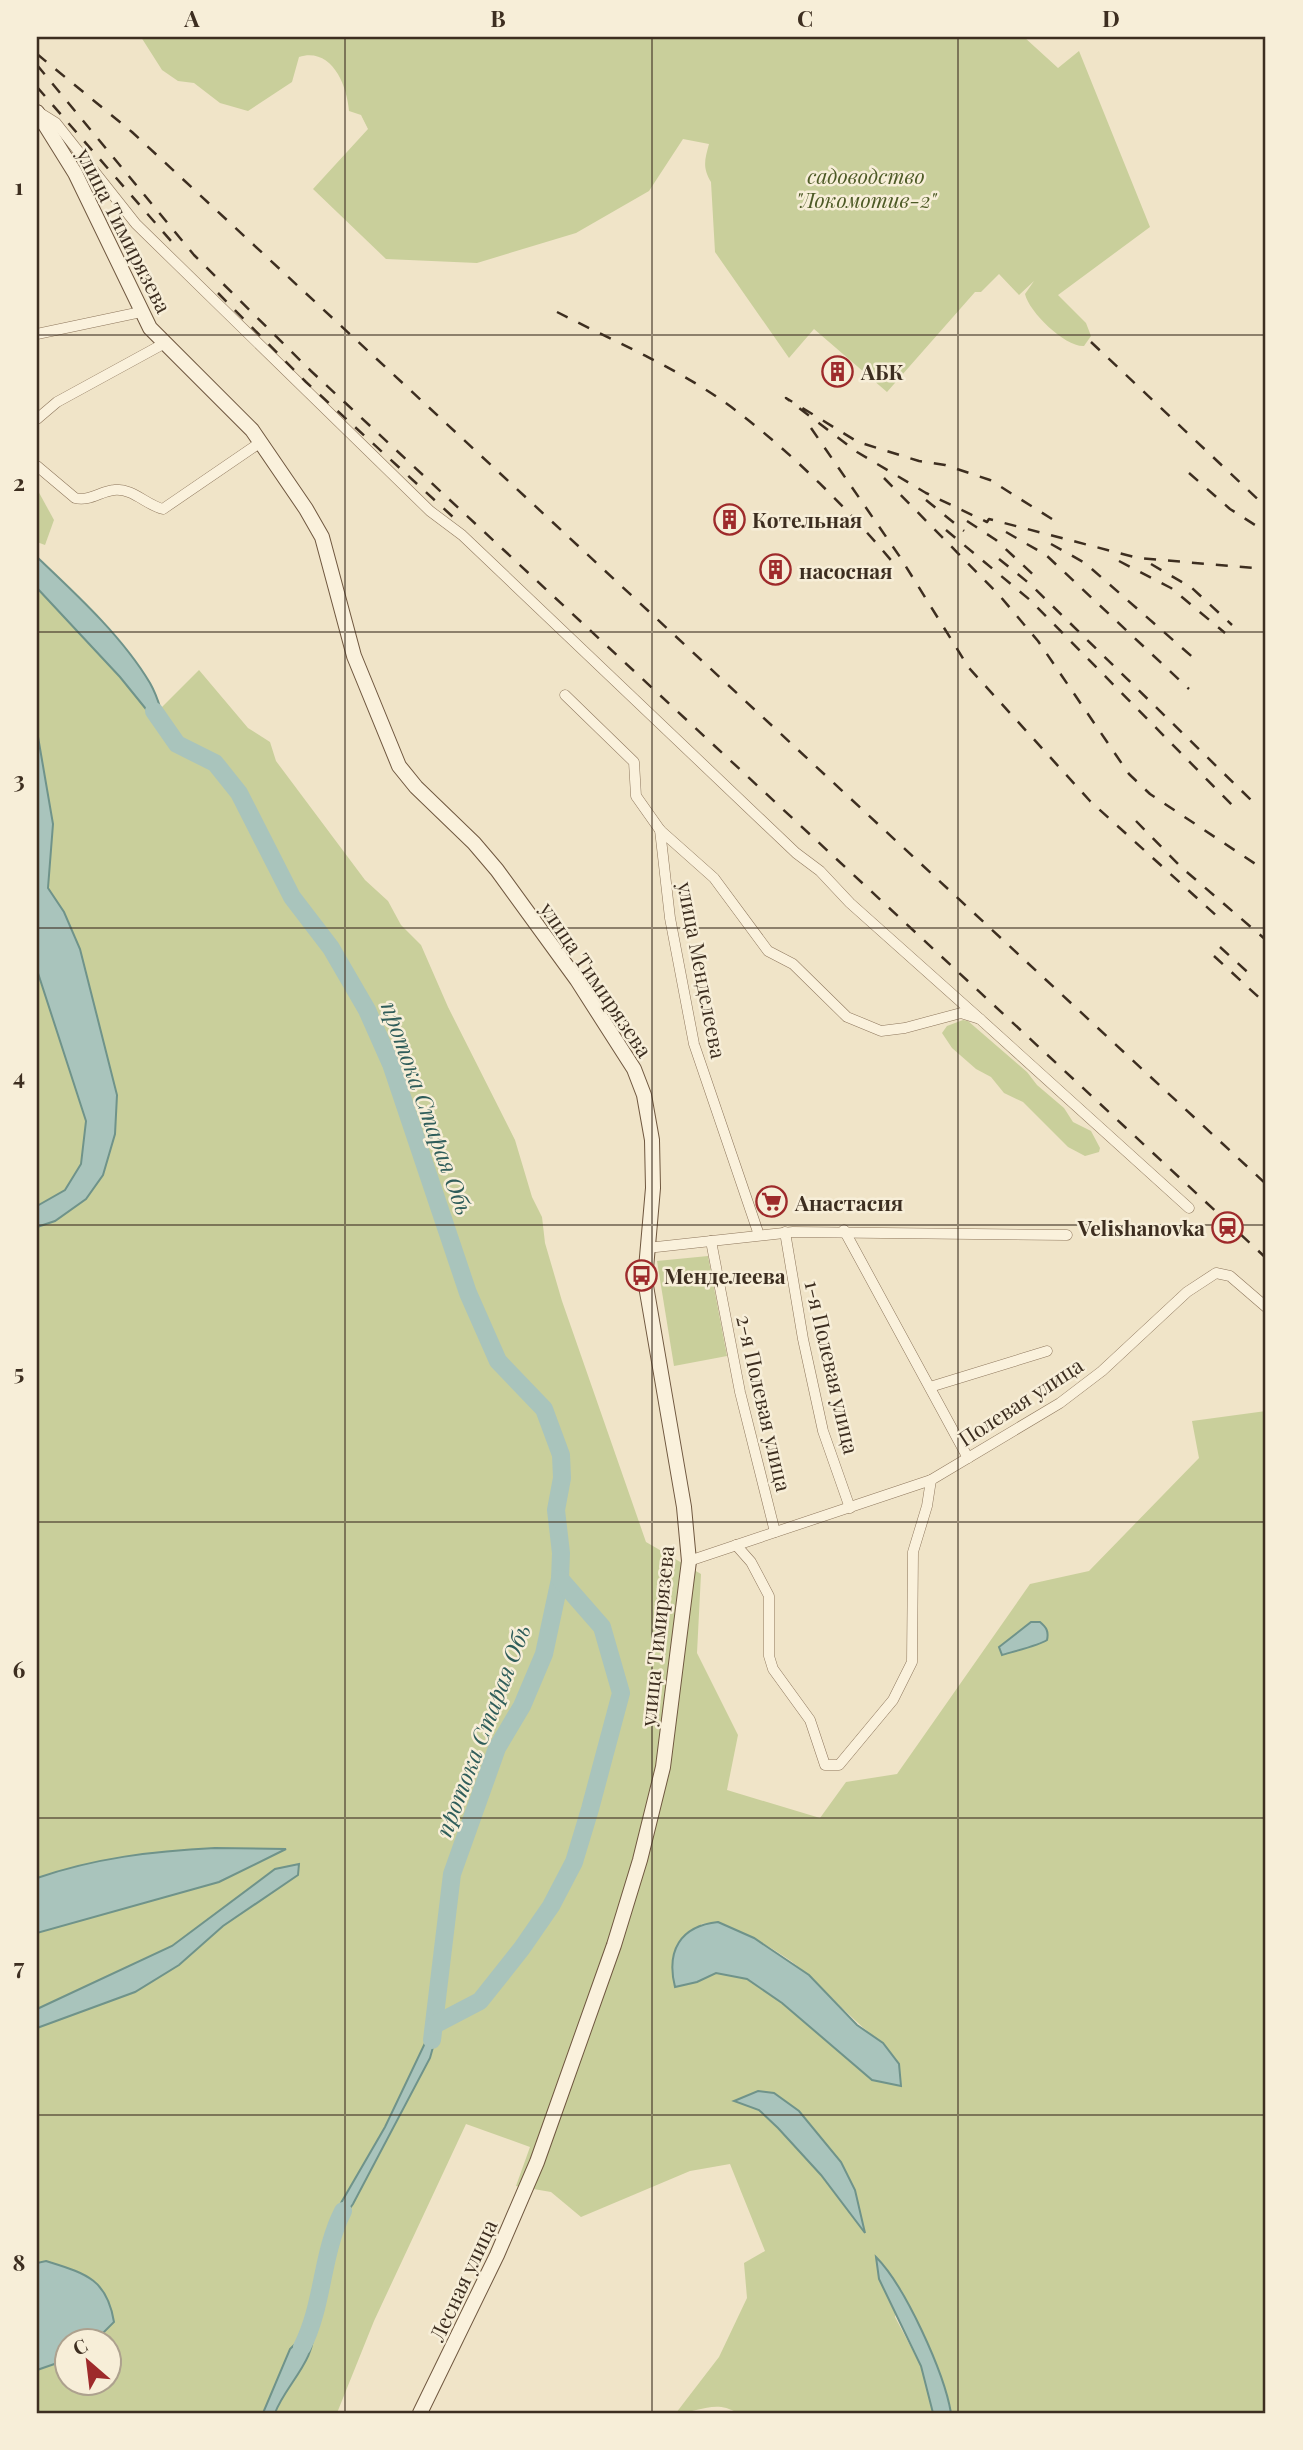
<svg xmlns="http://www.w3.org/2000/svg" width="1303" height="2450" font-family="'Playfair Display',serif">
  <rect width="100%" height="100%" fill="#f0e4c8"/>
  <g fill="#c9cf9b" fill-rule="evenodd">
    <path d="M141,37H1024L1058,68L1079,51L1150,227L1058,295L1086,323L1091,336L1084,346C1065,347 1029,312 1025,294L1034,281L1019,295L999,274L981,292H975L887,392L814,329L789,358L715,252L711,182C702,167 705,159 709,144L683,139L649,191L576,233L477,263L386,259L313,189L368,129L361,115L349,111C347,84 331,47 299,57L292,82L248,111L220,103L194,83L178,81L162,70Z"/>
    <polygon points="37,489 54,520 45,545 37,542"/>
    <path d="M37,588L120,677L166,733L161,708L199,670L248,728L270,742L276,761L365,880L388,901L401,925L421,945L448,1007L515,1140L532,1197L542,1217L545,1243L562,1301L646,1542L701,1574L697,1653L738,1735L727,1790L820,1818L846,1782L897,1774L1030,1584L1089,1571L1199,1458L1192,1421L1266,1411V2413H951L932,2354L901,2289L895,2317L921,2366L933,2413H737C715,2399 699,2413 676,2413L719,2357L747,2298L744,2263L765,2251L730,2164L690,2171L581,2217L551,2192L516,2186L530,2147L466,2124L374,2321L337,2413H37V2370L66,2360V2384H108V2342L95,2341L114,2321L46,2261L37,2263V1227L55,1221L117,1095L80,949L64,912L48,888L53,824L37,731ZM719,1922C750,1936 781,1951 807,1974C833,1997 854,2023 883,2043L872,2080L782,2003L747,1979L716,1973L701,1924Z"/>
    <polygon points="37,970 86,1121 81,1164 65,1190 37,1206"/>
    <polygon points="963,1020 968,1021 1027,1072 1037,1085 1064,1108 1073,1122 1091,1131 1100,1148 1099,1152 1085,1156 1068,1147 1023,1102 1004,1093 991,1077 976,1069 952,1048 942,1033 947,1026"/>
    <polygon points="708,1256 727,1356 674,1366 657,1261"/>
  </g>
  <g fill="#a9c4bc" stroke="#6f938a" stroke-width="2">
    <path d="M37,557C76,594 122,636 150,683C159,699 163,717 167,735L120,677L37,588Z"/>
    <polygon points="37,731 53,824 48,888 64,912 80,949 117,1095 115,1134 103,1175 86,1199 55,1221 37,1227 37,1206 65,1190 81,1164 86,1121 37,970"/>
    <path d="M1031,1622H1040C1046,1627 1049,1631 1047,1640C1040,1645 1012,1652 1002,1655L999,1647Z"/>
    <path d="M215,1848L286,1849L219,1882L37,1933V1878C95,1858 153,1851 215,1848Z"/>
    <polygon points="299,1864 298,1875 223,1926 179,1965 135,1992 37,2028 37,2009 172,1946 275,1869"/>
    <path d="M718,1922L754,1938L809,1975L857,2025L883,2043L899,2064L901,2086L872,2080L782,2003L747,1979L716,1973L697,1982L675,1987C666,1951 680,1926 718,1922Z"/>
    <polygon points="436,2020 440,2022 430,2058 353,2204 332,2233 341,2203 385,2127"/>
    <polygon points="758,2091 774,2093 799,2111 841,2162 855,2190 865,2233 821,2175 778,2128 759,2110 734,2101"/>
    <path d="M876,2257C905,2286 944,2372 951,2413H933L921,2366L879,2279Z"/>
    <path d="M46,2261C84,2273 107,2278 114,2322L95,2341L66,2342V2360L37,2370V2263Z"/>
    <path d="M313,2326C318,2359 286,2384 275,2413H263L290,2349Z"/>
  </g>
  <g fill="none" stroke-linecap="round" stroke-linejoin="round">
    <g stroke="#a9c4bc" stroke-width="18">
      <polyline points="154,711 177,744 215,763 239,793 292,897 331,948 367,1010 391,1064 468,1293 498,1361 544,1409 561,1455 562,1478 556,1510 561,1553 560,1579 544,1654 522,1706 497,1748 452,1874 432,2040"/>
      <polyline points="436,2024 480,2001 522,1948 551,1906 574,1862 590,1809 621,1693 602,1627 560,1579"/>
      <path d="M302,2347C324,2304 321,2254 343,2211"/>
    </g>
    <defs>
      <g id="street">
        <polyline points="40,113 56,123 136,224 430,511 462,535 796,853 820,871 850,903 980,1019"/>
        <polyline points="37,334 141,312"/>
        <polyline points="37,419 57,402 165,343"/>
        <path d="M37,466L75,498C89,502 101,491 114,490C133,488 146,505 163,509L261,442"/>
        <polyline points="565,695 634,762 636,796 660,830 670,918 694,1044 759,1235"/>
        <polyline points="660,830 714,878 768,951 793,964 847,1017 881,1031 905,1028 961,1013 980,1019 1189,1208"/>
        <polyline points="844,1230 968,1458"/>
        <polyline points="785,1232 803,1339 823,1431 850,1508"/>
        <polyline points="711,1241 740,1392 775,1532"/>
        <polyline points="647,1248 793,1232 1067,1235"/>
        <polyline points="930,1387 1047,1351"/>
        <polyline points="736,1545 751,1562 769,1596 769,1656 773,1669 810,1720 825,1765 839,1765 893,1700 912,1662 913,1552 927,1506 931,1480"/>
        <polyline points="689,1561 931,1480 1060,1403 1102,1371 1187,1292 1216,1273 1230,1276 1266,1307"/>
      </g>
      <polyline id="secondary" points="37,112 75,173 150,328 252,430 306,509 322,537 354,656 399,766 416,787 474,843 497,870 577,980 634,1069 644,1095 652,1140 653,1188 645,1280 684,1507 689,1561 663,1767 640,1860 614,1945 537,2162 497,2255 420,2413"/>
    </defs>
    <use href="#street" stroke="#8d765c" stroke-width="11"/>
    <use href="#secondary" stroke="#6f573f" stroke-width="16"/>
    <use href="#street" stroke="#faf1dc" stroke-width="10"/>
    <use href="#secondary" stroke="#faf1dc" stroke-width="14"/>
    <g stroke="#3d2e20" stroke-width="2.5" stroke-dasharray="12 12" stroke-linecap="butt">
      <polyline points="37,54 132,132 1266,1184"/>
      <polyline points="37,65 194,255 311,371 1266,1258"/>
      <polyline points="37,87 171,241"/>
      <polyline points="218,293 306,382 453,517"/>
      <path d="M557,312C619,344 688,372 743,416C797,458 852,513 895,565"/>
      <polyline points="1091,342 1266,507"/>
      <polyline points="811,428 900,557 969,668 1090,801 1219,918"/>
      <polyline points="1189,473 1230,509 1266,532"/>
      <polyline points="884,478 1000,596 1038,641 1129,774 1150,794 1266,871"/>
      <polyline points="926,500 964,531"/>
      <polyline points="1052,519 990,480 945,465 919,461 858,442 786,398 857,452 926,493 987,522 989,519 1138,558 1266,569"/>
      <polyline points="967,521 996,540 1040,581"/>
      <polyline points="946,530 1030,600 1236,809"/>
      <polyline points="1006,532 1046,555 1189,689"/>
      <polyline points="1051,544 1085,563 1197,661"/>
      <polyline points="999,559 1030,584 1251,800"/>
      <polyline points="1119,561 1171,588 1225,633"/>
      <polyline points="1151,564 1192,588 1232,625"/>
      <polyline points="1136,821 1181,867 1266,940"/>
      <polyline points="1220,947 1254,978"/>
      <polyline points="1214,956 1266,1004"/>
    </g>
  </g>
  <path fill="none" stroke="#3d2e20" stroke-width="2" stroke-opacity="0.55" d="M345,37V2413M652,37V2413M958,37V2413M37,335H1266M37,632H1266M37,928H1266M37,1225H1266M37,1522H1266M37,1818H1266M37,2115H1266"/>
  <defs>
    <symbol id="building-ring" viewBox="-11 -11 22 22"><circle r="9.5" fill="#f7eed8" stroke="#9e2a2b" stroke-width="1.5"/><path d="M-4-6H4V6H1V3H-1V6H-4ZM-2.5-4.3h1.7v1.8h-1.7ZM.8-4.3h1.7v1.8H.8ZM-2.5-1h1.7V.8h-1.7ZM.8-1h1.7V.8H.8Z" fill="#9e2a2b"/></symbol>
    <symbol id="supermarket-ring" viewBox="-11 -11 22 22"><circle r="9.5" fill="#f7eed8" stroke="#9e2a2b" stroke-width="1.5"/><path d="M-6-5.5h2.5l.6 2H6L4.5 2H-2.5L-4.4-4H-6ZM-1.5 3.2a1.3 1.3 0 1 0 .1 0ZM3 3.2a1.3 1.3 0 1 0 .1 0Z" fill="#9e2a2b"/></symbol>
    <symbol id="station-ring" viewBox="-11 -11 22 22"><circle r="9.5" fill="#f7eed8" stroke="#9e2a2b" stroke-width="1.5"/><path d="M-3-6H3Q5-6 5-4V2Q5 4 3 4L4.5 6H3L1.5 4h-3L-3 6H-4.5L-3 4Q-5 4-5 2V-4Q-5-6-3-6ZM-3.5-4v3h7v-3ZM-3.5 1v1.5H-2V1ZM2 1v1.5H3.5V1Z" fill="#9e2a2b"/></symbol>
    <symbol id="bus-ring" viewBox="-11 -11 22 22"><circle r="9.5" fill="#f7eed8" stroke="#9e2a2b" stroke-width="1.5"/><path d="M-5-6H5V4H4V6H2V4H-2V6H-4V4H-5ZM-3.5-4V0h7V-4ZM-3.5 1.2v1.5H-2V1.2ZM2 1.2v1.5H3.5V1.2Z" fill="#9e2a2b"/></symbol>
  </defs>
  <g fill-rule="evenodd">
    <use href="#building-ring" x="820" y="354" width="35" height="35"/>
    <use href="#building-ring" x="712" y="502" width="35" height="35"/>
    <use href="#building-ring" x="758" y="552" width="35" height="35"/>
    <use href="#supermarket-ring" x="754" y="1184" width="35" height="35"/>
    <use href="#station-ring" x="1210" y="1210" width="35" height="35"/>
    <use href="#bus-ring" x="624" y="1258" width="35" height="35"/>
  </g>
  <g text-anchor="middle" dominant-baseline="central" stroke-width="5" stroke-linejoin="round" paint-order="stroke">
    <g font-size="21" font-style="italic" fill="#4d5a26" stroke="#f7eed8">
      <text x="866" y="175">садоводство<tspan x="866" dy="24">"Локомотив-2"</tspan></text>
    </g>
    <g font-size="21" fill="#3d2e20" stroke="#f7eed8">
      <text transform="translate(125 230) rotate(63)">улица Тимирязева</text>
      <text transform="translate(703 970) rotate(79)">улица Менделеева</text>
      <text transform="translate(597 979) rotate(56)">улица Тимирязева</text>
      <text transform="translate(833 1367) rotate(77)">1-я Полевая улица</text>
      <text transform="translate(1020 1401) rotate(-33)">Полевая улица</text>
      <text transform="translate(765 1403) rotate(77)">2-я Полевая улица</text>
      <text transform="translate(656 1636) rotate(-84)">улица Тимирязева</text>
      <text transform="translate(462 2280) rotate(-65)">Лесная улица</text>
    </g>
    <g font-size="21" font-weight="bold" fill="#3d2e20" stroke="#f7eed8" text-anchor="start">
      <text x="861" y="371">АБК</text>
      <text x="752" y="519">Котельная</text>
      <text x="799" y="570">насосная</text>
      <text x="795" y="1202">Анастасия</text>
      <text x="1205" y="1227" text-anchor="end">Velishanovka</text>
      <text x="664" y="1275">Менделеева</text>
    </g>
    <g font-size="23" font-style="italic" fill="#2f5d5a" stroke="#f7eed8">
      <text transform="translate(428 1108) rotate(70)">протока Старая Обь</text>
      <text transform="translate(482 1730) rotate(-69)">протока Старая Обь</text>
    </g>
  </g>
  <rect width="1303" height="2450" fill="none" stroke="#f7eed8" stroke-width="77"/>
  <g transform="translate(88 2362) rotate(332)"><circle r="33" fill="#f7eed8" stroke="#ada18e" stroke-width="2"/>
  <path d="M0-5L12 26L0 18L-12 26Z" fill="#9e2a2b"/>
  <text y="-10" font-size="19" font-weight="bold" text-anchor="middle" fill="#3d2e20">С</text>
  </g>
  <rect x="38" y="38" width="1226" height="2374" fill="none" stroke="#3d2e20" stroke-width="2.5"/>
  <g font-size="23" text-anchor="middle" font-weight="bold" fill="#3d2e20">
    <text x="192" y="27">A</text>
    <text x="498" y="27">B</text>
    <text x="805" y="27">C</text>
    <text x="1111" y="27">D</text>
    <text x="19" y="195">1</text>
    <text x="19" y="491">2</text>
    <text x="19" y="788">3</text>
    <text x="19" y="1085">4</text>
    <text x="19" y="1381">5</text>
    <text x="19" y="1678">6</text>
    <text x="19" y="1975">7</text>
    <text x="19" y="2271">8</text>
  </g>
</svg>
